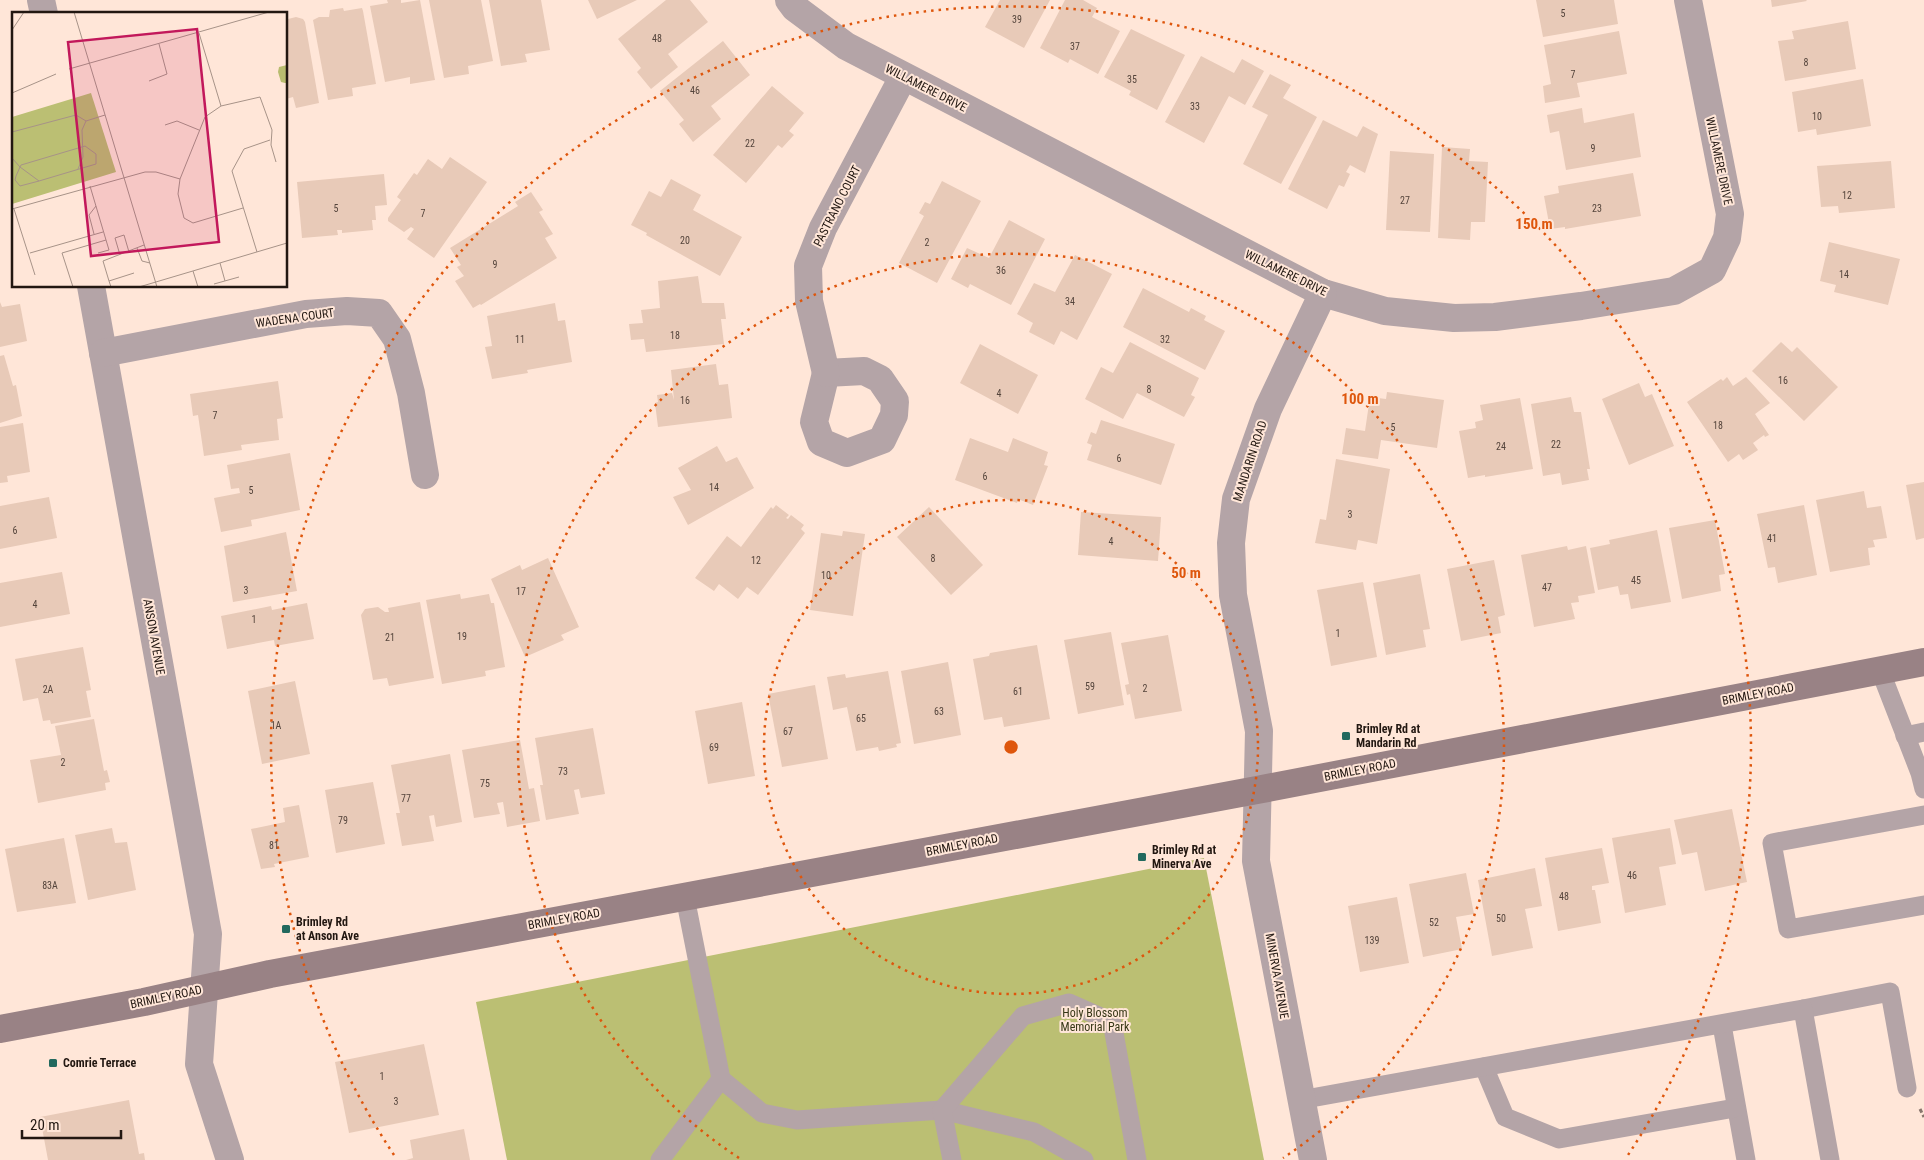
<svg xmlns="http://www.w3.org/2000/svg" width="1924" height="1160" font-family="'Roboto Condensed',sans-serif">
  <rect width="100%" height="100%" fill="#ffe6d8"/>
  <polygon fill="#bbbf73" points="1204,858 1264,1160 507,1160 476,1002"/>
  <g fill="#e8cab8">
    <polygon points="387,0 401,0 401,3 420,0 435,80 410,84 410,77 385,82 370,6 388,3"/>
    <polygon points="429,0 481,0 493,61 468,66 469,74 444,78"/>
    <polygon points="489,0 541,0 550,50 525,54 527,62 501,66"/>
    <polygon points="588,0 637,0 597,19"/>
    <polygon points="666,0 690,0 708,22 668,54 678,67 651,89 637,72 641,68 618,39"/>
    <polygon points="1000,0 1050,0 1024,48 985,27"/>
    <polygon points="1065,0 1083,0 1097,8 1092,17 1120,31 1098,74 1070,59 1068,63 1040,48"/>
    <polygon points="1536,0 1614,0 1618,24 1543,37"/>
    <polygon points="1771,0 1806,0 1807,1 1772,7"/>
    <polygon points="343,8 344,11 362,8 363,11 376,84 352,88 353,96 328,100 313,20 319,17 329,17 330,10"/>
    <polygon points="296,17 303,19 305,22 319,103 296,108 293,97 286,99 286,22 288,19"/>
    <polygon points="1848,21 1856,69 1785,81 1778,41 1794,39 1792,31"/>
    <polygon points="1131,29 1185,55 1157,110 1129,95 1131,91 1104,77"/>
    <polygon points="1619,31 1627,74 1577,83 1580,97 1545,103 1543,86 1551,84 1544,45"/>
    <polygon points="723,41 750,75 711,106 721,119 693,142 679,124 684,120 660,91"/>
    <polygon points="1201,56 1234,73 1242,59 1264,71 1245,105 1229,96 1204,143 1165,122"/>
    <polygon points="1270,74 1291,85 1283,98 1317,117 1281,184 1243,164 1268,115 1252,107"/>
    <polygon points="1863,79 1871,126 1817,135 1816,129 1798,132 1792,92"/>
    <polygon points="772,86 804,113 789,131 794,135 782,148 778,145 746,183 713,155"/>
    <polygon points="1582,108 1584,123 1634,113 1641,157 1566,170 1559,131 1550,133 1547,115"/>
    <polygon points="1323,120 1357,137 1363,126 1378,134 1365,173 1350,165 1346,172 1350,174 1344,187 1339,185 1327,209 1288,189"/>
    <polygon points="1442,147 1470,149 1469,161 1488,162 1485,222 1471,222 1470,240 1438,238"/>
    <polygon points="1390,151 1434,154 1430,232 1386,230"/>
    <polygon points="450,157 487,182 434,258 407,239 414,229 411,227 404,232 388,221 388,218 401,200 397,197 414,173 417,175 428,159 442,169"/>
    <polygon points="1891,161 1895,208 1839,213 1838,206 1821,207 1817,166"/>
    <polygon points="1633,173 1641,216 1565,229 1565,227 1550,229 1544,196 1559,193 1558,186"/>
    <polygon points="384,174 387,205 375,206 376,220 372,220 373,230 342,233 342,230 337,230 338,235 302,238 297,182"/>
    <polygon points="671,179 701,195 693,210 742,237 720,276 646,235 647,233 631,225 649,191 661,197"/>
    <polygon points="942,181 981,201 937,283 899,263 924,216 919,213 925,202 930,204"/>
    <polygon points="531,192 543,210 539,212 553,234 545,238 557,258 481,305 480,304 473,308 455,281 464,276 457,267 461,265 450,248 518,206 515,202"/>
    <polygon points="1009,220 1045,239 1011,305 970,284 968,288 951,279 967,248 989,258"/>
    <polygon points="1829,242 1900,259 1888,305 1834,292 1836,285 1820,281"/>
    <polygon points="1075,255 1112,274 1077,340 1061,331 1054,345 1029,332 1033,323 1017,314 1034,283 1055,292"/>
    <polygon points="698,276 702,303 724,303 726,319 721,319 724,344 646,352 644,339 631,340 629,324 643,323 641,310 660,308 658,281"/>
    <polygon points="1143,288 1189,312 1191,308 1206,316 1204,320 1225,331 1205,370 1123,327"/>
    <polygon points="0,302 2,307 20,304 27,341 0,347"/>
    <polygon points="555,303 558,321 565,320 572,362 527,370 528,373 492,379 485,347 492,346 487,316"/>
    <polygon points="1130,342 1199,378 1191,395 1195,397 1184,417 1137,393 1123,419 1085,399 1101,367 1113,373"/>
    <polygon points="1781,342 1792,352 1797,347 1838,387 1804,421 1752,371"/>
    <polygon points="980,344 1038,375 1018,414 960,383"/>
    <polygon points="4,355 13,386 16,385 22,416 0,423 0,356"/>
    <polygon points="716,364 719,385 728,384 732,418 658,427 655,403 658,402 657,395 672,393 674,400 671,370"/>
    <polygon points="1727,377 1733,386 1746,377 1770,403 1755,414 1769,435 1765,437 1764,435 1753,443 1758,450 1743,460 1739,454 1728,462 1687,402 1721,379 1723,381"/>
    <polygon points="278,381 283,418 277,419 279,440 241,445 242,450 204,456 198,415 193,416 190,394"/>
    <polygon points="1639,383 1645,397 1652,394 1674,446 1629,465 1602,399"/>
    <polygon points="1387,392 1444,400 1437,448 1381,440 1378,459 1342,454 1346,428 1365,431 1370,397 1386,399"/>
    <polygon points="1571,397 1574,412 1581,412 1590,469 1587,469 1589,480 1562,485 1560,473 1543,476 1531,404"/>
    <polygon points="1520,398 1533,469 1485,477 1485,475 1468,478 1459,431 1476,428 1475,422 1483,420 1480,405"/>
    <polygon points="1101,420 1175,444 1161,485 1087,460 1092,445 1087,443 1091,432 1096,434"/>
    <polygon points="23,423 30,472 7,476 8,482 0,483 0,427"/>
    <polygon points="970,438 1008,452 1013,438 1048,452 1044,465 1048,466 1033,505 1018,499 1017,503 955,480"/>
    <polygon points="717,446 726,462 737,457 754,488 688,525 673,497 691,490 678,468"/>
    <polygon points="290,453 300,510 251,520 252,526 221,532 214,498 240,493 239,488 231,489 227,465"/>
    <polygon points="1336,459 1390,469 1377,544 1358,540 1356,550 1315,543 1320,519 1326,520"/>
    <polygon points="1924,482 1924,538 1916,540 1906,485"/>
    <polygon points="1864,491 1867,508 1881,506 1887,538 1873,540 1875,547 1868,548 1870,565 1830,572 1816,500"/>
    <polygon points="49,497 57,538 0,549 0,506"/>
    <polygon points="776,505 789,515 786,518 788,519 791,515 804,525 801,529 805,533 758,595 747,587 738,599 719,584 714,591 695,578 727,536 741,547 771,507 773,509"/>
    <polygon points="1804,505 1817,575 1778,583 1775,567 1768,568 1757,514"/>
    <polygon points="929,507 983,565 951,595 897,537"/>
    <polygon points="1081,512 1161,517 1158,561 1078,555"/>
    <polygon points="1715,520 1725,574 1719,575 1721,591 1682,599 1669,528"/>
    <polygon points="1657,530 1671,602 1631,609 1628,594 1620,595 1618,586 1598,590 1590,548 1610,544 1609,540"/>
    <polygon points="843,531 865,534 853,616 810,610 821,533 842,536"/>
    <polygon points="286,532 297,591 233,602 224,546"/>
    <polygon points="1567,546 1568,550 1586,546 1595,593 1578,596 1579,602 1571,603 1575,619 1534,627 1521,555"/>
    <polygon points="548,558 579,627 561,635 564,640 525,657 491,579 520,565 522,570"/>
    <polygon points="1494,560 1505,615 1498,617 1501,633 1461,641 1447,569"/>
    <polygon points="62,572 70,614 0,627 0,583"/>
    <polygon points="1420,574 1430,629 1423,630 1426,647 1386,655 1373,583"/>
    <polygon points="1363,582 1377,657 1331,666 1317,590"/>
    <polygon points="460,594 461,599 489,594 491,603 494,603 505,667 485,671 486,676 442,684 426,600"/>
    <polygon points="420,602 434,678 389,686 387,678 373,680 361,615 365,609 378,607 385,612 389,612 388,608"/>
    <polygon points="307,603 314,639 275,646 274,640 227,649 221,616 271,606 272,610"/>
    <polygon points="1111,632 1124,705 1078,714 1064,640"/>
    <polygon points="1168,635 1182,711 1135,719 1130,694 1127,695 1125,685 1129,684 1121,643"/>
    <polygon points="1037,645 1050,719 1004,727 1002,717 984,720 973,659 989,656 990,653"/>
    <polygon points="83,647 91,690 86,691 91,717 51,724 50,720 43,721 38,698 23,701 15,659"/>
    <polygon points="948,662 961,735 914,744 901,671"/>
    <polygon points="888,671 901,743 896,744 897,747 879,751 878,747 856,751 847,707 833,710 827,677 845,674 846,678"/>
    <polygon points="295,681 310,754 262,764 248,691"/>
    <polygon points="815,685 828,759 782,767 768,694"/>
    <polygon points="742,702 755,776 708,784 695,711"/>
    <polygon points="94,719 104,771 107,770 110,782 105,783 106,790 38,803 30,760 61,755 55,726"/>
    <polygon points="593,728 605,794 581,798 579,789 574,790 579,814 546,820 540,785 543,785 535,738"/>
    <polygon points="520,740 529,789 534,788 540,821 507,827 503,802 497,803 500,814 474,818 462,750"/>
    <polygon points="450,754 462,822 436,827 434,815 429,816 434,841 402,846 396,813 400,813 391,765"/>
    <polygon points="373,782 385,844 336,853 325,790"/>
    <polygon points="299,805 309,857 274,864 275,867 261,869 251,829 285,822 283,808"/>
    <polygon points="1732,809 1747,882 1705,891 1697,852 1682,855 1674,820"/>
    <polygon points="112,828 115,843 127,842 136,890 88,900 75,835"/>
    <polygon points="1670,828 1676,864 1659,867 1666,905 1625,913 1612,838"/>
    <polygon points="64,838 76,903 17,912 5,849"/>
    <polygon points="1602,848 1609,883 1592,886 1592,890 1595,890 1601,923 1558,931 1545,858"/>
    <polygon points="1535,868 1542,906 1525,909 1533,948 1492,956 1478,880"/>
    <polygon points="1466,873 1474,914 1456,917 1462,949 1423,957 1409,884"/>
    <polygon points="1397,897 1409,963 1360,972 1348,906"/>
    <polygon points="424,1044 439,1115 349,1133 335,1062"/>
    <polygon points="129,1100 139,1154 144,1153 145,1160 48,1160 40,1117"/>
    <polygon points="464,1129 470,1160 406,1160 413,1158 410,1140"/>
  </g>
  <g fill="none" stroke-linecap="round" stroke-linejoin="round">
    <polyline stroke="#87756c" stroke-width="3" stroke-dasharray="4 2.5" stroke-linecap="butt" points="1920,1109 1924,1117"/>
    <g stroke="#b4a4a7" stroke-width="19">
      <polyline points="1880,670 1920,773 1924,789"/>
      <polyline points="1905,736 1924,732"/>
      <polyline points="1924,815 1772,843 1788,929 1924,905"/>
      <polyline points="1803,1009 1890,992 1907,1088"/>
      <polyline points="1722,1025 1746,1160"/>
      <polyline points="1484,1067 1505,1117 1559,1139 1735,1108"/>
      <polyline points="721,1079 762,1113 797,1120 942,1110 1034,1132 1084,1160"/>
      <polyline points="1300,1100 1803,1009 1830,1160"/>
      <polyline points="660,1160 721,1079 685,897"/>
      <polyline points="952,1160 942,1110 1023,1016 1069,1003 1112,1022 1137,1160"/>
    </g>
    <g stroke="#b4a4a7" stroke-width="28">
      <polyline points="41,0 44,14"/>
      <polyline points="789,0 795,8 846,46 1323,293 1385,311 1454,318 1495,317 1581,306 1674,291 1712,270 1727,238 1730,214 1688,0"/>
      <polyline points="91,286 208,934 199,1064 230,1160"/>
      <polyline points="103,353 306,314 347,311 379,313 397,339 411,393 425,475"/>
      <polygon points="864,371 880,379 895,401 894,415 882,440 847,453 821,442 814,422 826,373"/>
      <polyline points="826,373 809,301 808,266 823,228 903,77"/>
      <polyline points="1313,1160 1256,861 1259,731 1233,595 1231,543 1236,499 1268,409 1323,293"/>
    </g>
    <polyline stroke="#998285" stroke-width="28" points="0,1029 144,1002 270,974 1257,790 1924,662"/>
  </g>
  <g fill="none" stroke="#de560c" stroke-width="2.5" stroke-dasharray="2.5 5">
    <circle cx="1011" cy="747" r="247"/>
    <path d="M739 1158A493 493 0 1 1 1283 1158"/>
    <path d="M394 1155A740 740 0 1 1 1628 1155"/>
  </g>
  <g fill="#22695e" stroke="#ffe6d8" stroke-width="2">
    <rect x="1341" y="731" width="10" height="10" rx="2.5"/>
    <rect x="1137" y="852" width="10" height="10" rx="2.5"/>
    <rect x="281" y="924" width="10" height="10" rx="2.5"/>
    <rect x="48" y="1058" width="10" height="10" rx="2.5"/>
  </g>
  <g text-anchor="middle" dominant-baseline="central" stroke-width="4" stroke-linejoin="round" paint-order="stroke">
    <g font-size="10" fill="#54443b">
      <text x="1563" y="13">5</text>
      <text x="1017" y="19">39</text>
      <text x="657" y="38">48</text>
      <text x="1075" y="46">37</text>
      <text x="1806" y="62">8</text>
      <text x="1573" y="74">7</text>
      <text x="1132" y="79">35</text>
      <text x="695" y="90">46</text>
      <text x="1195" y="106">33</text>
      <text x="1817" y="116">10</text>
      <text x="750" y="143">22</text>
      <text x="1593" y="148">9</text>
      <text x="1847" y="195">12</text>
      <text x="1405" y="200">27</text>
      <text x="336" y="208">5</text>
      <text x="1597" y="208">23</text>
      <text x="423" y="213">7</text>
      <text x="685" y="240">20</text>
      <text x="927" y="242">2</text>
      <text x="495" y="264">9</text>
      <text x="1001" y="270">36</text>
      <text x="1844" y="274">14</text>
      <text x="1070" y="301">34</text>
      <text x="675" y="335">18</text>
      <text x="520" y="339">11</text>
      <text x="1165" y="339">32</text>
      <text x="1783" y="380">16</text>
      <text x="1149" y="389">8</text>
      <text x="999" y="393">4</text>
      <text x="685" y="400">16</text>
      <text x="215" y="415">7</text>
      <text x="1718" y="425">18</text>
      <text x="1393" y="427">5</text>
      <text x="1556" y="444">22</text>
      <text x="1501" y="446">24</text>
      <text x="1119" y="458">6</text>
      <text x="985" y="476">6</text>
      <text x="714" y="487">14</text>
      <text x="251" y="490">5</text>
      <text x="1350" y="514">3</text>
      <text x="15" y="530">6</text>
      <text x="1772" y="538">41</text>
      <text x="1111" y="541">4</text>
      <text x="933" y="558">8</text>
      <text x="756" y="560">12</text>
      <text x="826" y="575">10</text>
      <text x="1636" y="580">45</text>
      <text x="1547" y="587">47</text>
      <text x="246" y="590">3</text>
      <text x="521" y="591">17</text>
      <text x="35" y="604">4</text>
      <text x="254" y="619">1</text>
      <text x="1338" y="633">1</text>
      <text x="462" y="636">19</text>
      <text x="390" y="637">21</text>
      <text x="1090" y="686">59</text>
      <text x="1145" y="688">2</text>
      <text x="48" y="689">2A</text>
      <text x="1018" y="691">61</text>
      <text x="939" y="711">63</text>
      <text x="861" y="718">65</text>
      <text x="276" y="725">1A</text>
      <text x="788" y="731">67</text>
      <text x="714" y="747">69</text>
      <text x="63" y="762">2</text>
      <text x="563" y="771">73</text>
      <text x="485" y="783">75</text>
      <text x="406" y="798">77</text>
      <text x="343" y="820">79</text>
      <text x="274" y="845">81</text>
      <text x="1632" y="875">46</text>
      <text x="50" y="885">83A</text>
      <text x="1564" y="896">48</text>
      <text x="1501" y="918">50</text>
      <text x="1434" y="922">52</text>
      <text x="1372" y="940">139</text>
      <text x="382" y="1076">1</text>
      <text x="396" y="1101">3</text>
    </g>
    <g font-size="12" fill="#221711" stroke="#ffe6d8">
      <text transform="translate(926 88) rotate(27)">WILLAMERE DRIVE</text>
      <text transform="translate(1719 161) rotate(78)">WILLAMERE DRIVE</text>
      <text transform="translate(837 206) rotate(-63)">PASTRANO COURT</text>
      <text transform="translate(1286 273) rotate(26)">WILLAMERE DRIVE</text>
      <text transform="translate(295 318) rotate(-8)">WADENA COURT</text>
      <text transform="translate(1250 461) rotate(-72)">MANDARIN ROAD</text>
      <text transform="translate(154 637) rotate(80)">ANSON AVENUE</text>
      <text transform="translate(1758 694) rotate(-11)">BRIMLEY ROAD</text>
      <text transform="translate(1360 770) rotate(-11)">BRIMLEY ROAD</text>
      <text transform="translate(962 845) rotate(-11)">BRIMLEY ROAD</text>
      <text transform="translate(564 919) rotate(-10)">BRIMLEY ROAD</text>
      <text transform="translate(1277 976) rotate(80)">MINERVA AVENUE</text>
      <text transform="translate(166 997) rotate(-12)">BRIMLEY ROAD</text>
    </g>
    <g font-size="12" font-weight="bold" fill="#221711" stroke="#ffe6d8" text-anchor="start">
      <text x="1356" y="729">Brimley Rd at<tspan x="1356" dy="14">Mandarin Rd</tspan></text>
      <text x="1152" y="850">Brimley Rd at<tspan x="1152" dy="14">Minerva Ave</tspan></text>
      <text x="296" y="922">Brimley Rd<tspan x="296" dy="14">at Anson Ave</tspan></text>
      <text x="63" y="1063">Comrie Terrace</text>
    </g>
    <g font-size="12" fill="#363716" stroke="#ffe6d8">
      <text x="1095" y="1013">Holy Blossom<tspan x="1095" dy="14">Memorial Park</tspan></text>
    </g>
  </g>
  <g transform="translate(12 12)">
    <rect width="275" height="275" fill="#ffe6d8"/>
    <path d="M79,81L104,160L0,192V105Z" fill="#bbbf73"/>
    <path d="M275,53V71H273L269,70L266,60L267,55Z" fill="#b8bc6f"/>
    <path fill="none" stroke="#a79388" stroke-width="1" d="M62,0L145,275M0,18L12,0M187,21L209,94M57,57L257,0M137,69L155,62L147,32M0,81L44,62M153,113L165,109L187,118M0,120L64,103L74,109L93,103M0,146L8,155L27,169L84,152V142L73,134L9,153L8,155L4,164L3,168L8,174L27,169M66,157L71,145L70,118L74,109M231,196L181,211L172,206L166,182L168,167L193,105L209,94L248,85L260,118L259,133L264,150M0,197L133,160H144L168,167M2,197L23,263M82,222L77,203L84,194M125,236L130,249L138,251M245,240L220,159L232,137L258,128M18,241L91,220M86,241L97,238L94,228M108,243L103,226L112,223L117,240M208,251L213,269M181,259L186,275M97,269L91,249L132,233M202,272L227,265M61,275L50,241L94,228L78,174M99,275L97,269L122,261M127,275L275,231"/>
    <path fill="#c2185b" fill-opacity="0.15" stroke="#c2185b" stroke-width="2.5" d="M185,17L207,230L79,244L56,30Z"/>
    <rect width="275" height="275" fill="none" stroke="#221711" stroke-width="2.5"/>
  </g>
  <circle cx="1011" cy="747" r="8" fill="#de560c" stroke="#ffe6d8" stroke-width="2.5"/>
  <g font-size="15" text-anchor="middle" font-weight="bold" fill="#de560c" stroke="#ffe6d8" stroke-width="4" stroke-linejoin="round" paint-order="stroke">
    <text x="1534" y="229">150 m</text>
    <text x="1360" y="404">100 m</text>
    <text x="1186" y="578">50 m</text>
  </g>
  <path d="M22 1130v8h99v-8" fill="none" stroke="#221711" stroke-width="2.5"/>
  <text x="30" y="1130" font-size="15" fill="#221711" stroke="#ffe6d8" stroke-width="4" paint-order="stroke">20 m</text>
</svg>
